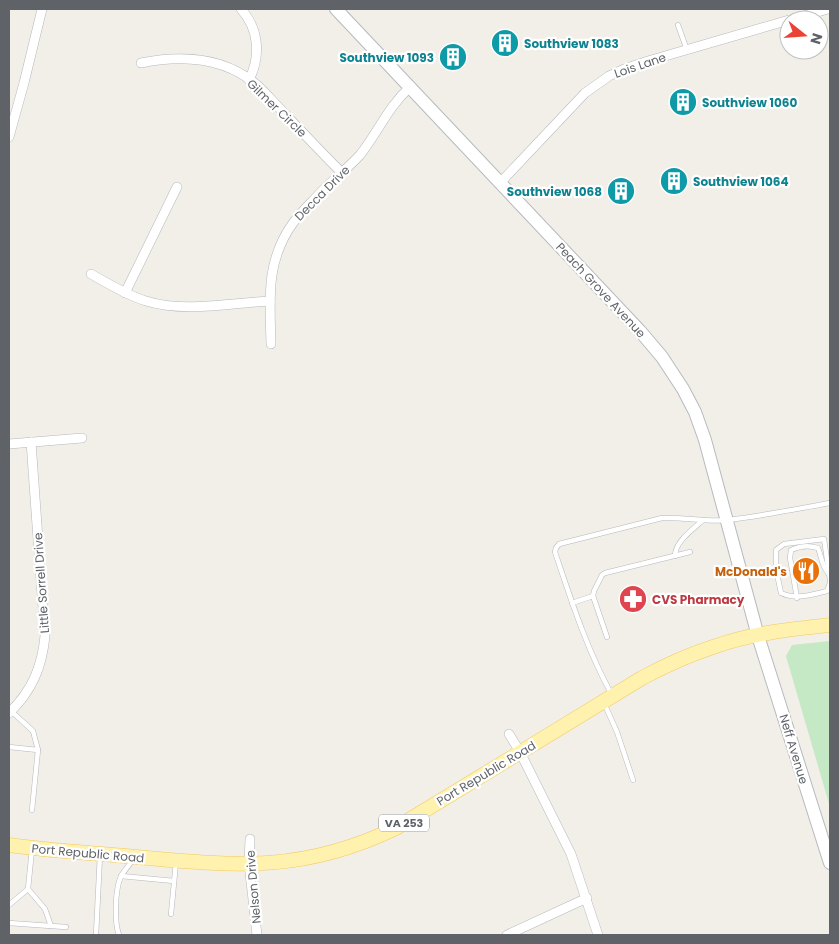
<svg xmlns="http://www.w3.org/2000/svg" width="839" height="944" font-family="Poppins,sans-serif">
  <rect width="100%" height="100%" fill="#f1efe8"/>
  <polygon fill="#c5e8c5" points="830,641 830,807 786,656 792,645"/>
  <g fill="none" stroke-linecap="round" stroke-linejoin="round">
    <defs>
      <g id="service">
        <polyline points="678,25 687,50"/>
        <path d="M675,556C675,542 692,530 702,521"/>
        <path d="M830,580L824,539L784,544L776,550V569L781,593C796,600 811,595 827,591L830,583"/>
        <path d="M797,598L790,558L791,550C800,546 809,545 818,548C822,558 821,564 828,573"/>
        <polyline points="572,603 593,596"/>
        <polyline points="607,637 593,596 594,591 602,575 605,573 690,552"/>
        <path d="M612,695C587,650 571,600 555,552L556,548L559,544L662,518C684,517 706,522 728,520C762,516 796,509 830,503"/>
        <polyline points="604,703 617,732 633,780"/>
        <polyline points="11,711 33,731 38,750 32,810"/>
        <polyline points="9,747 38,750"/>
        <polyline points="121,876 174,881"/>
        <polyline points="9,905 28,889"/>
        <polyline points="171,914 176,862"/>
        <polyline points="9,923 51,926 45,909 28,889 32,849"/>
        <polyline points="51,926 66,927"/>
        <polyline points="96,935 100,855"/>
        <path d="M119,935C114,921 115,890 121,876C124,871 129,865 133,860"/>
      </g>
      <g id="minor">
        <path d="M241,9C259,29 261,56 249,80"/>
        <polyline points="790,20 828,9"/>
        <path d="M141,63C181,55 224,57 257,85C267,94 276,105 286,115C304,134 323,154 342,173"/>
        <polyline points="9,137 24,83 42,9"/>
        <polyline points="500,183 585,93 609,76 624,69 648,61 789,20"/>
        <path d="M91,274C109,284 126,295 146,301C184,313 231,303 270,301"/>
        <polyline points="125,293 177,187"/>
        <path d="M271,344C270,300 265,262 293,223C301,212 312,202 321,192C334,179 348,168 360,155C378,132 388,107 410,87"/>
        <polyline points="9,444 82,438"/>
        <path d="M9,713C32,691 42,667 45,636L31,442"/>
        <polyline points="509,734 520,752 571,854 598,935"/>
        <polyline points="250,839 249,864 257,935"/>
        <polyline points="507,935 587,898"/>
      </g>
      <polyline id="secondary" points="336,9 640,331 662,357 683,389 695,412 705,440 758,636 830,863"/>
      <path id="primary" d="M9,845C51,851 94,853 137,857C236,866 303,873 396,828L642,678C666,665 691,654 716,646C753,633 792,629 830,625"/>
    </defs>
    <use href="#service" stroke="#b5b8bc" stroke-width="5.5"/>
    <use href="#minor" stroke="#b5b8bc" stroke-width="10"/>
    <use href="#secondary" stroke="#b6babf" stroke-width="14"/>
    <use href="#primary" stroke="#f2c960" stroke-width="15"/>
    <use href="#service" stroke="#fff" stroke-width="4.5"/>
    <use href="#minor" stroke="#fff" stroke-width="9"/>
    <use href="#secondary" stroke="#fff" stroke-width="12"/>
    <use href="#primary" stroke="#fff2af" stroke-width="14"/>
  </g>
  <defs>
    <symbol id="building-disc" viewBox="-11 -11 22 22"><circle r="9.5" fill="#0f9aa8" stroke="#fff"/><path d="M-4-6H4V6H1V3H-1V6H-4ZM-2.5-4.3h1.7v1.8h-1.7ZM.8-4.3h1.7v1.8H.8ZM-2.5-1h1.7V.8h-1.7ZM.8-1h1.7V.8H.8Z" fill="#fff"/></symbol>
    <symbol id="restaurant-disc" viewBox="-11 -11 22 22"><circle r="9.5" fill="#e8710a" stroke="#fff"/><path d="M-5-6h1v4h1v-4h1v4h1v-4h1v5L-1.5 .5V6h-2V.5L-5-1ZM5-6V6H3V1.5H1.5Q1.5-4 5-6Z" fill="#fff"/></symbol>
    <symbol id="pharmacy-disc" viewBox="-11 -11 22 22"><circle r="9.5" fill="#e0444e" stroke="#fff"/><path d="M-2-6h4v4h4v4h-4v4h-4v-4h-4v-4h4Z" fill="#fff"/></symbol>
  </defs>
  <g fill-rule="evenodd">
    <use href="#building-disc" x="489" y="27" width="32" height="32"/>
    <use href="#building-disc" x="437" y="41" width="32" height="32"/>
    <use href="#building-disc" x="667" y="86" width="32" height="32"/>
    <use href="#building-disc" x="658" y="165" width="32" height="32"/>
    <use href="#building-disc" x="605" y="175" width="32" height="32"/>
    <use href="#restaurant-disc" x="790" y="555" width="32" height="32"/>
    <use href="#pharmacy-disc" x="617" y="583" width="32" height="32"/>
  </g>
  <g text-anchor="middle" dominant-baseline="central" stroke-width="4.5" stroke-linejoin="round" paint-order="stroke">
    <rect fill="#fff" stroke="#8f9295" stroke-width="1" x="379" y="814.5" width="50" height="17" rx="4"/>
    <g font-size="11" font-weight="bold" fill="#5f6368">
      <text x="404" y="823">VA 253</text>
    </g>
    <g font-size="12" font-weight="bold" fill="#0d838f" stroke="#fff" text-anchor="start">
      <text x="524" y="43">Southview 1083</text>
      <text x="434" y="57" text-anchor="end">Southview 1093</text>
      <text x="702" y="102">Southview 1060</text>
      <text x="693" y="181">Southview 1064</text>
      <text x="602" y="191" text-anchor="end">Southview 1068</text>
    </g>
    <g font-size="12" fill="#5f6368" stroke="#fff">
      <text transform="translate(640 65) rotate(-19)">Lois Lane</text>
      <text transform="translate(277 108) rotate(44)">Gilmer Circle</text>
      <text transform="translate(322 193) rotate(-45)">Decca Drive</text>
      <text transform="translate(601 290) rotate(47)">Peach Grove Avenue</text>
      <text transform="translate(41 583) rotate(-94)">Little Sorrell Drive</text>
      <text transform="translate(794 749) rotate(73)">Neff Avenue</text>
      <text transform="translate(486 773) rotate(-31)">Port Republic Road</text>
      <text transform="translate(88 853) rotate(5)">Port Republic Road</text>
      <text transform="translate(253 887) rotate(-95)">Nelson Drive</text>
    </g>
    <g font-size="12" font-weight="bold" fill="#c56008" stroke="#fff" text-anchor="end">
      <text x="787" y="571">McDonald's</text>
    </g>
    <g font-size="12" font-weight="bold" fill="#be3a42" stroke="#fff" text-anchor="start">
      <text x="652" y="599">CVS Pharmacy</text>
    </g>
  </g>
  <rect width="839" height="944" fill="none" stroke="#5f6368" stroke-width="20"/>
  <g transform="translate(804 35) rotate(107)"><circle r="24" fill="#ffffff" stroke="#bfc1c3"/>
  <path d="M0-4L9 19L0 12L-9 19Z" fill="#ea4335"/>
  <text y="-8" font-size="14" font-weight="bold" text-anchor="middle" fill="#5f6368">N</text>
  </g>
</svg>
